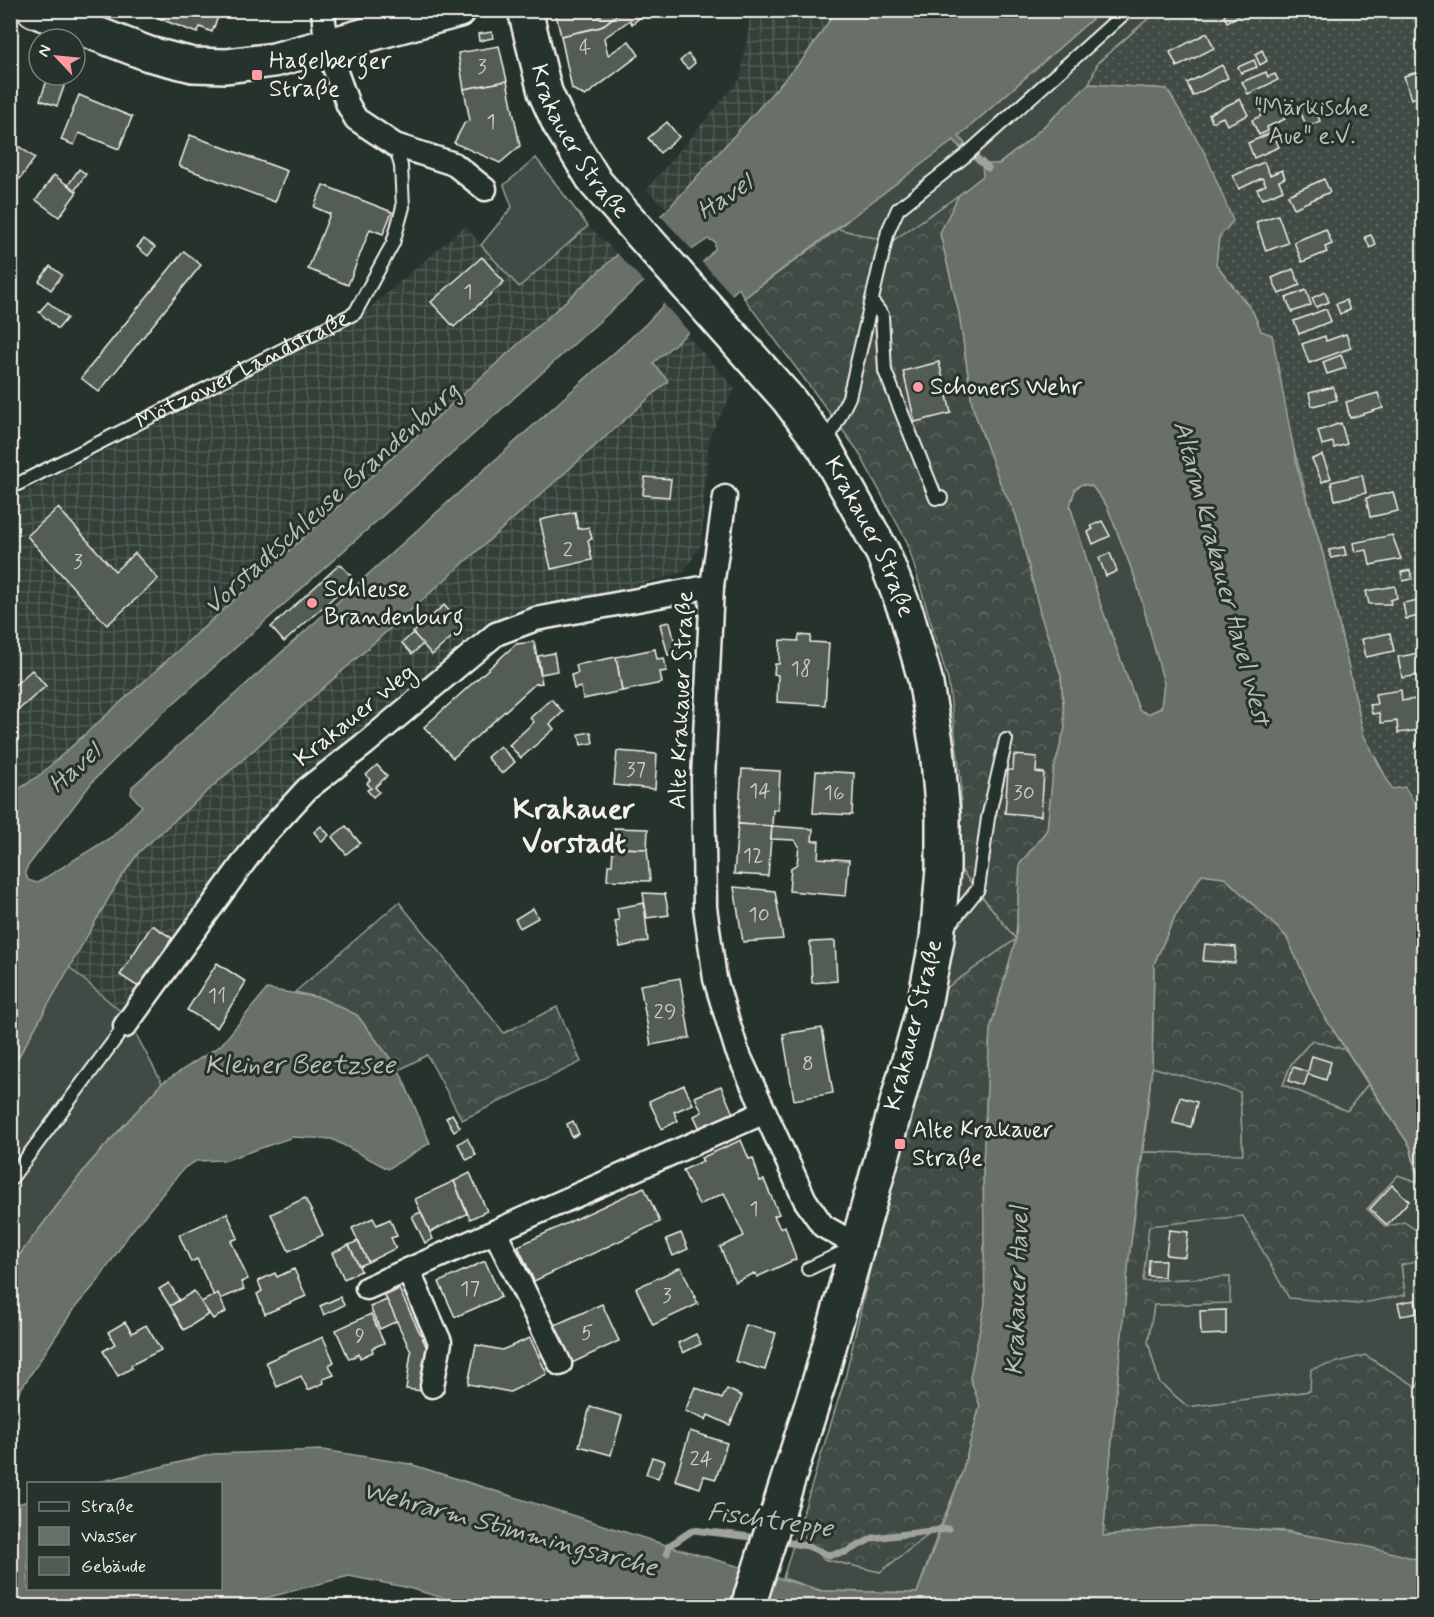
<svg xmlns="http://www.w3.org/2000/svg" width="1434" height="1617" font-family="Mynerve,sans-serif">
  <defs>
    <pattern id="industrial-grid" width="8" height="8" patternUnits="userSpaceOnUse" patternTransform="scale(1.5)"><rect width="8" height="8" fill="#333f39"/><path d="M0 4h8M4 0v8" fill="none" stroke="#515b56"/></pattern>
    <pattern id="forest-crowns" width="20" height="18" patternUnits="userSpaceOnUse" patternTransform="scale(1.5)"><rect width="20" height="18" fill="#414b45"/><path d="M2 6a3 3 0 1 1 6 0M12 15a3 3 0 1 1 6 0" fill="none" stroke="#5d6560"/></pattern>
    <pattern id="garden-dots" width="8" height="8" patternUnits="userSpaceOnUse" patternTransform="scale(1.5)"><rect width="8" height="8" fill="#414b45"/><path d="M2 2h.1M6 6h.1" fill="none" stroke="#5d6560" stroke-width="1.8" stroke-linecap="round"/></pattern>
  </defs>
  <rect width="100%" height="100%" fill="#26332d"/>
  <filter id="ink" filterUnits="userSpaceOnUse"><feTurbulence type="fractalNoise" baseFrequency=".0167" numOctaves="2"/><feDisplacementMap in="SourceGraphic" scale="12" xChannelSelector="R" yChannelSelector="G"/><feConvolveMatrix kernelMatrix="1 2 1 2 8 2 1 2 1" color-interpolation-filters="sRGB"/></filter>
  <g filter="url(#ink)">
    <g fill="url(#industrial-grid)">
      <polygon points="751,11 836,11 803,59 668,209 646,190 740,79"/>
      <polygon points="465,226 519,287 588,226 618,254 41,774 11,795 10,495 14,497 351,324"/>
      <polygon points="685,333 735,388 709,437 701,545 684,572 535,615 284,802 126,1016 69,967 118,882 139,852 668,381 652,363"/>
    </g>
    <g fill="#414b45" stroke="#9a9e96" stroke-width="1.5">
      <polygon points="1101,11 1157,11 1098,62 1089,84 1027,142 959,195 891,242 838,229 868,203 954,140 960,148 963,146 959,136"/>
      <polygon points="536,158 588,226 519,287 481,245 512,207 504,185"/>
      <polygon points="1082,484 1092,486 1107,506 1137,583 1164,683 1161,708 1148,714 1139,710 1101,606 1070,506 1075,489"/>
      <polygon points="961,870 1016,939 945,989"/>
      <polygon points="69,967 126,1016 162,1083 88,1165 11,1266 11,1070"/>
      <polygon points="1312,1040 1346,1050 1368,1084 1347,1111 1283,1085 1291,1064"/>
      <polygon points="1152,1067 1240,1091 1243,1155 1143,1152"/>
      <polygon points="1398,1175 1418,1182 1423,1197 1423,1375 1418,1387 1311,1391 1188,1407 1159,1382 1148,1342 1154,1305 1229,1303 1230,1277 1143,1281 1148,1226 1243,1215 1289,1298 1405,1295 1401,1264 1386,1227 1367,1209"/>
      <polygon points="941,1525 917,1593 822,1591 783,1578 798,1529 824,1559 880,1572"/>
    </g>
    <g fill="url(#forest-crowns)" stroke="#9a9e96" stroke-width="1.5">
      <polygon points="959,195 940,233 959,313 973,408 1001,485 1016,515 1041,616 1061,675 1065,728 1053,773 1047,830 1020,864 1016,939 990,1030 983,1165 985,1304 970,1378 980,1405 962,1473 941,1525 880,1572 824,1559 798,1529 845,1378 882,1218 945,989 1016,939 961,870 961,781 948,680 907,542 858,451 744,298 838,229 891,242"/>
      <polygon points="1202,874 1224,877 1286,936 1322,1013 1346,1050 1312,1040 1291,1064 1283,1085 1347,1111 1368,1084 1410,1146 1418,1182 1398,1175 1367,1209 1386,1227 1404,1222 1422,1234 1420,1261 1401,1265 1405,1295 1358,1304 1289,1298 1243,1216 1149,1226 1143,1281 1230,1277 1230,1303 1154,1305 1148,1342 1159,1382 1188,1407 1310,1391 1311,1369 1365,1355 1417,1387 1423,1375 1423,1561 1287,1531 1187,1527 1103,1536 1129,1258 1143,1152 1243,1154 1240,1092 1152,1067 1154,964 1175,916"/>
      <polygon points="399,902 504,1033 557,1007 581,1062 462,1120 427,1055 399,1070 357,1015 321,998 295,992"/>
    </g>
    <polygon fill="url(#garden-dots)" stroke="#9a9e96" stroke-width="1.5" points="1157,11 1423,11 1423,818 1405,788 1392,789 1364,736 1323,554 1261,331 1253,312 1216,264 1219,237 1167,89 1089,84 1098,63"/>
    <g fill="#676f68" stroke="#9fa39b" stroke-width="1.5" fill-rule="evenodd">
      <path d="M836,11H1101L959,136L965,144L961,148L954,140L744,298L739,288L653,363L668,381L139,852L118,882L11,1070V795L41,774L668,209L803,59ZM708,239L715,242V249L646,324L132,787L131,794L142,806L113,836L37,883L28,880L25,872L28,866L93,781L146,728L641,284Z"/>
      <path d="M1089,84L1167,89L1206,155L1233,221L1219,237L1216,264L1253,312L1261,331L1272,335L1297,467L1323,554L1364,736L1392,789L1405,787L1423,818L1424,1197L1410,1146L1322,1013L1286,936L1224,877L1202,874L1175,916L1154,964L1152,1067L1129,1258L1103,1536C1131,1535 1160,1527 1189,1527C1268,1526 1347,1539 1423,1561V1606H471L405,1587L349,1576L236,1606H11V1506L28,1501V1588H220V1484L95,1483L213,1454L323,1450L410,1464L669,1546L822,1591L917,1593L962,1473L980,1406L970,1378L985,1304L983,1165L990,1030L1016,939L1020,864L1047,830L1053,773L1065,728L1061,675L1041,616L1016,515L1001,485L973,408L959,313L940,233L959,195L983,176L982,164H999L1027,142ZM1082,484L1092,486L1107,506L1137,583L1164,683L1161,708L1148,714L1139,710L1101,606L1070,506L1075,489Z"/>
      <polygon points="267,989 321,998 357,1015 399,1070 430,1143 388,1169 332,1139 293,1137 226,1160 196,1161 184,1168 130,1233 98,1281 73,1310 11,1404 11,1266 88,1165 162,1083 221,1045"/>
    </g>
    <g fill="#26332d">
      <polygon points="658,213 693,251 646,284 616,252"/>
      <polygon points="699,259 734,297 690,333 662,302"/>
    </g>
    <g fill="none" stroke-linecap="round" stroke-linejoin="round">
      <g stroke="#9fa39b" stroke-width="7">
        <polyline points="967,150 988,168"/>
        <polyline points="779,1541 808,1546 828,1555 846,1552 873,1538 948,1529"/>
        <polyline points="667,1553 669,1546 693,1530 759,1538"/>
      </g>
    </g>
    <g fill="#525c55" stroke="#f4f1e8" stroke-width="1.5">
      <polygon points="137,10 166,10 163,20"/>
      <polygon points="166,10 216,10 220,12 212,32 200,27 197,33 163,20"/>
      <polygon points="555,10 597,10 598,16 601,16 602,10 623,10 601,27 561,36"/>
      <polygon points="623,10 649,10 632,24 630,20 604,38 608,55 629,41 639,55 585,96 572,89 561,36 601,27"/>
      <polygon points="1227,10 1245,10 1245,12 1227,22 1224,16 1228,13"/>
      <polygon points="492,32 493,38 479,41 478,34"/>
      <polygon points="1207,33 1214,48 1177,67 1170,52"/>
      <polygon points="499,46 507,81 464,89 458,53"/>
      <polygon points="1262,50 1267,61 1260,65 1255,54"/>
      <polygon points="688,54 695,63 688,69 680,61"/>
      <polygon points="1254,60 1257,67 1241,73 1238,67"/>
      <polygon points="1222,65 1228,78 1193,96 1187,83"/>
      <polygon points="1424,70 1424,95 1411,99 1404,76"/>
      <polygon points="1266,72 1268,77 1275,74 1278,80 1248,94 1242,82"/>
      <polygon points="49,75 67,78 57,106 40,100"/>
      <polygon points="507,81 520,146 500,163 454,143 465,122 470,121 464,89"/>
      <polygon points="79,95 132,117 119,149 79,133 74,145 61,140"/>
      <polygon points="1240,99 1248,115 1227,125 1223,117 1212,122 1209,114"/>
      <polygon points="1312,103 1320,121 1307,127 1299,109"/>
      <polygon points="1266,106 1268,110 1279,106 1285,119 1267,127 1268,131 1259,135 1252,120 1263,115 1260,109"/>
      <polygon points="667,122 679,137 660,153 648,138"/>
      <polygon points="1273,132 1279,147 1254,158 1248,143"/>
      <polygon points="190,135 287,171 275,202 179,166"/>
      <polygon points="10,140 35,158 20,179 10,171"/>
      <polygon points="1264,162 1270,175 1282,170 1285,178 1279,181 1283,190 1262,199 1257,189 1266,185 1262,178 1239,189 1233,176"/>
      <polygon points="79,169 86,174 75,190 68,185"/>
      <polygon points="54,175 77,192 59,217 36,200"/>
      <polygon points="1324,179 1330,192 1294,208 1288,195"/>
      <polygon points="323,185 392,212 383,234 370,229 348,285 308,269 330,214 314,207"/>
      <polygon points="1278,215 1288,243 1266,251 1256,222"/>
      <polygon points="1326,229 1332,244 1325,247 1327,252 1302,262 1294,242"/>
      <polygon points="1371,235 1376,245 1370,248 1365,237"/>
      <polygon points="144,239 155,247 148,256 137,247"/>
      <polygon points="184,251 201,265 99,392 81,378"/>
      <polygon points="482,257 504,282 454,327 431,302"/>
      <polygon points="50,266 62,275 51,290 39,281"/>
      <polygon points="1293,269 1300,285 1279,294 1272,278"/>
      <polygon points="1306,290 1311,305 1292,312 1286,298"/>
      <polygon points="1325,292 1329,302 1316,307 1312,298"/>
      <polygon points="1346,300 1350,310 1340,314 1336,304"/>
      <polygon points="48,302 67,318 58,329 39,312"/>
      <polygon points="1326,309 1331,321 1299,334 1294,321"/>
      <polygon points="1346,334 1351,348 1309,363 1302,344 1325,336 1326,341"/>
      <polygon points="1341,355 1346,368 1327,374 1323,362"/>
      <polygon points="939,362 951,413 915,422 903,371"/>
      <polygon points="1333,387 1337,400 1312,406 1309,393"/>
      <polygon points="1378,393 1383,408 1350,418 1346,402"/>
      <polygon points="1341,423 1347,444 1334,448 1333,442 1322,445 1318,431"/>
      <polygon points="10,435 19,440 13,450 10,448"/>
      <polygon points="1322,455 1331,478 1322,482 1312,459"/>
      <polygon points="1362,475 1366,493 1335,500 1331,482"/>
      <polygon points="645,477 671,479 669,497 643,495"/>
      <polygon points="1393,492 1398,511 1370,517 1366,498"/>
      <polygon points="58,508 115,571 135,553 158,579 107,625 27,536"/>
      <polygon points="575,512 578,529 589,527 592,539 588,540 592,560 551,569 540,520"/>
      <polygon points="1102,521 1110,536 1093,544 1088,532 1093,529 1091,526"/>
      <polygon points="1392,535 1401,559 1370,565 1367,550 1355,552 1353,543"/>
      <polygon points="1344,547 1346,555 1331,558 1329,550"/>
      <polygon points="1110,553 1117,571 1106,576 1099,558"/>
      <polygon points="340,564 354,579 284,642 271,627"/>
      <polygon points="1410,570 1412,579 1403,581 1401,572"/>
      <polygon points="1395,586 1397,598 1390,600 1391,604 1369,604 1366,591"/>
      <polygon points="1424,599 1424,615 1406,619 1403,603"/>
      <polygon points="444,605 463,627 432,655 413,633"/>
      <polygon points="670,622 677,653 668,655 660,624"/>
      <polygon points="413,633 423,644 412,654 402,643"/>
      <polygon points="1390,633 1394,651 1366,657 1362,639"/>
      <polygon points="799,635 811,636 810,642 829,643 825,705 777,702 778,675 774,674 775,664 779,664 780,640 798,641"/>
      <polygon points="534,642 542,683 535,684 453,758 424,727 516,644"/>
      <polygon points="655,649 657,659 664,658 667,671 660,672 662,683 622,691 616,657"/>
      <polygon points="1424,652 1424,674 1402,678 1398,657"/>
      <polygon points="554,653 557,671 541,674 538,656"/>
      <polygon points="616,657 622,691 583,699 581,687 574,689 571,675 578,673 576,665"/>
      <polygon points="32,670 46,686 10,717 10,689"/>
      <polygon points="1401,690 1402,701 1415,699 1420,730 1398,733 1397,721 1381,723 1379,713 1372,714 1370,705 1377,704 1375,694"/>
      <polygon points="551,699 563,712 550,724 554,729 521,758 509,745 534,722 530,718"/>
      <polygon points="591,732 593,743 581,745 579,734"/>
      <rect x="1417" y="739" width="7" height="7"/>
      <polygon points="500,746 515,762 502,774 487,757"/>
      <polygon points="617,751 657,754 655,789 614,785"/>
      <polygon points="1014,755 1037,757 1036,772 1044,773 1041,816 1005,813 1008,770 1013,770"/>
      <polygon points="377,765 387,776 375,787 379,792 373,797 367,790 371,788 367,783 370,780 366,775"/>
      <polygon points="742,769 780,771 778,810 773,810 772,826 738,824"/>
      <polygon points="816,771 854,773 852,815 813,813"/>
      <polygon points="738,824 772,826 768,876 734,874"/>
      <polygon points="321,826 329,835 322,842 314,832"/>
      <polygon points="346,826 360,843 346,854 332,837"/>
      <polygon points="772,826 813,829 812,841 819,841 818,858 849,860 846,896 789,891 791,868 797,864 799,846 794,840 771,839"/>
      <polygon points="614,828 648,829 647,849 613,848"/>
      <polygon points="613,848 647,849 650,881 607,880 608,865 612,865"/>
      <polygon points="734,887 775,891 783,939 743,942"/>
      <polygon points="643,893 665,894 669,915 647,918"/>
      <polygon points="644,903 648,941 620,947 615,921 619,920 617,908"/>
      <polygon points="533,908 538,918 520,928 515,919"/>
      <polygon points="152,925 172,938 140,988 120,975"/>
      <polygon points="835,941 837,981 812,983 810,942"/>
      <polygon points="1205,944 1236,947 1235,963 1203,961"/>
      <polygon points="217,963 246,982 217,1028 187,1010"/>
      <polygon points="680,978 690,1038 651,1045 640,985"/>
      <polygon points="822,1028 833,1093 794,1100 783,1034"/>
      <polygon points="1312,1056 1331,1062 1326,1080 1308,1074 1304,1086 1289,1081 1293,1067 1308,1072"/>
      <polygon points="684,1085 693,1104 674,1112 678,1121 662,1129 649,1101"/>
      <polygon points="721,1086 734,1116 701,1131 694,1116 702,1112 695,1097"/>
      <polygon points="1180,1097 1197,1102 1191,1127 1173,1123"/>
      <polygon points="452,1114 460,1127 454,1131 446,1118"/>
      <polygon points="573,1121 579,1134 572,1137 567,1124"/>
      <polygon points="467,1138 476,1155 467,1160 458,1144"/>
      <polygon points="741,1140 749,1159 753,1158 760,1181 764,1180 779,1214 774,1216 780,1228 785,1226 796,1259 757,1277 755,1273 735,1282 720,1247 744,1236 724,1193 699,1205 683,1170 703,1161 701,1158"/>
      <polygon points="470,1173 487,1211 470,1219 454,1181"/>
      <polygon points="454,1181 467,1214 430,1232 415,1199"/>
      <polygon points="1392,1185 1409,1201 1387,1225 1370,1209"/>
      <polygon points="644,1187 660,1222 534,1281 518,1246"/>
      <polygon points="305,1198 323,1235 289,1251 271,1214"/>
      <polygon points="421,1212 433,1239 425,1243 412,1216"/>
      <polygon points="227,1213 238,1238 231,1241 248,1279 241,1282 244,1289 220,1299 218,1293 214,1296 197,1259 191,1262 179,1235"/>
      <polygon points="373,1218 377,1225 390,1219 397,1236 391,1238 396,1248 368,1262 352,1228"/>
      <polygon points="1169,1230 1188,1232 1185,1257 1166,1255"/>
      <polygon points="681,1233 688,1249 673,1256 666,1239"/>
      <polygon points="358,1241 368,1262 359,1266 349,1245"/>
      <polygon points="349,1245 361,1271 344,1279 332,1253"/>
      <polygon points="1149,1260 1165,1260 1164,1277 1148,1276"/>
      <polygon points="485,1261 501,1297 455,1317 439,1282"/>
      <polygon points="681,1267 698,1304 653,1325 636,1288"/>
      <polygon points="294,1269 306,1296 265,1314 257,1294 262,1291 258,1281 275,1273 277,1277"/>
      <polygon points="169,1283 179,1300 170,1306 159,1289"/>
      <polygon points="399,1289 427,1348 422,1391 406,1389 411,1352 385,1296"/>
      <polygon points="194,1291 209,1314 184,1330 170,1306"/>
      <polygon points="218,1293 226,1312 213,1319 201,1302"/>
      <polygon points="340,1297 344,1305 324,1315 320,1306"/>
      <polygon points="387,1300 397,1321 380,1329 370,1307"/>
      <polygon points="1415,1300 1418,1313 1401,1316 1398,1303"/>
      <polygon points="602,1304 619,1341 572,1363 555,1325"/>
      <polygon points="1226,1310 1226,1334 1201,1335 1200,1311"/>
      <polygon points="371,1314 384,1343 372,1348 373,1352 360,1358 359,1354 349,1359 336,1330"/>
      <polygon points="125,1322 132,1333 146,1325 161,1350 131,1365 132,1368 118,1376 103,1351 115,1344 108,1332"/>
      <polygon points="746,1325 776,1333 765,1370 735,1361"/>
      <polygon points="696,1334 701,1344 683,1353 678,1343"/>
      <polygon points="323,1337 334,1362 329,1365 334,1375 323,1379 324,1383 308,1390 301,1376 277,1387 266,1362"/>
      <polygon points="530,1338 547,1374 510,1392 468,1384 476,1345 502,1350"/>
      <polygon points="695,1387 722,1399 727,1389 742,1396 730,1425 708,1415 706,1420 685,1411"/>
      <polygon points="590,1407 622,1416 611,1455 579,1446"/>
      <polygon points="690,1431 727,1443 716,1479 704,1476 700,1488 675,1480"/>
      <polygon points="652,1457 665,1461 658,1478 646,1474"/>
    </g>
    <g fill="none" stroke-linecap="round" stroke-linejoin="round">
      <defs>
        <g id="service">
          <polyline points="872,302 882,315 885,371 936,498 941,498"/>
          <polyline points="826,444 849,397 888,231 898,209 965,156 1128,10"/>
          <path id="s1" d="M10,488L355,313L393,243L403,207L401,166L395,145"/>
          <polyline points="946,929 978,889 988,818 1006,740"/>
          <polyline points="10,1180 125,1026"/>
          <polyline points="808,1269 850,1249"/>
        </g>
        <g id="minor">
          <polyline points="323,10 326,45 348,105 356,119 395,145 454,164 485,189"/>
          <polyline points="725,497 712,586 703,779 705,907 715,979 737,1051 805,1200 823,1226 858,1246"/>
          <polyline points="125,1026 260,840 307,789 366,743 496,634 536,619 712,586"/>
          <polyline points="495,1232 560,1364"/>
          <polyline points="408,1270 440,1342 432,1386"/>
          <polyline points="367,1288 765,1112"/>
        </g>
        <g id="secondary">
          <polyline points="34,10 149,54 193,65 226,66 274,60 459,10"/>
          <path id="s2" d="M525,10L545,92L559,123L596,183L788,399L824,447L883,553L907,615L925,679L937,748L943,817V869L937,939L923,1010L821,1376L748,1606"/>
        </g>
      </defs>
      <use href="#service" stroke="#f4f1e8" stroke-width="16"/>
      <use href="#minor" stroke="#f4f1e8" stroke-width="27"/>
      <use href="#secondary" stroke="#f4f1e8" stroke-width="38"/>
      <use href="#service" stroke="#26332d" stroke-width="12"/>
      <use href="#minor" stroke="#26332d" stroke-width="22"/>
      <use href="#secondary" stroke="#26332d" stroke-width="33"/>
    </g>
  </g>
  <g fill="#ff9aa2" stroke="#26332d" stroke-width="2">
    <rect x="251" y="69" width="12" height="12" rx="3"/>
    <circle cx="918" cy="387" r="6"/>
    <circle cx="312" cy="603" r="6"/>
    <rect x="894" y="1138" width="12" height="12" rx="3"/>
  </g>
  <g text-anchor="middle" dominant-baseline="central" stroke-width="6" stroke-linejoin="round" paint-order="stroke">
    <g font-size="21" fill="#ccccc3">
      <text x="585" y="48">4</text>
      <text x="482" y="67">3</text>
      <text x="491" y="122">1</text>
      <text x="468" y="292">1</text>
      <text x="568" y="550">2</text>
      <text x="78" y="562">3</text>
      <text x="801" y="669">18</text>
      <text x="636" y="770">37</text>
      <text x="760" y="791">14</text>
      <text x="834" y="793">16</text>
      <text x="1024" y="793">30</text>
      <text x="753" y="856">12</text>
      <text x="759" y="915">10</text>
      <text x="217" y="996">11</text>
      <text x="665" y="1012">29</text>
      <text x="808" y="1064">8</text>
      <text x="754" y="1209">1</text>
      <text x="470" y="1289">17</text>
      <text x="667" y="1296">3</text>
      <text x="587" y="1333">5</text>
      <text x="360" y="1336">9</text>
      <text x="701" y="1459">24</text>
    </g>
    <g font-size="24" fill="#f4f1e8" stroke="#26332d" text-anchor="start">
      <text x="269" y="61">Hagelberger<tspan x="269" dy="28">Straße</tspan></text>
      <text x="930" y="387">Schoners Wehr</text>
      <text x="324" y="589">Schleuse<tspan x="324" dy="28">Brandenburg</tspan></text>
      <text x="912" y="1130">Alte Krakauer<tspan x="912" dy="28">Straße</tspan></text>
    </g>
    <g font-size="24" fill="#bebfb7" stroke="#26332d">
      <text x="1312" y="108">"Märkische<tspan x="1312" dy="28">Aue" e.V.</tspan></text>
    </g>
    <g font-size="24" fill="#f4f1e8" stroke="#26332d">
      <text stroke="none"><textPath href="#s2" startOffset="144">Krakauer Straße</textPath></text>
      <text stroke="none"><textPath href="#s1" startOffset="261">Mötzower Landstraße</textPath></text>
      <text stroke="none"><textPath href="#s2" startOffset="639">Krakauer Straße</textPath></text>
      <text transform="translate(682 700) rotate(-88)">Alte Krakauer Straße</text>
      <text transform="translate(355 716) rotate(-39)">Krakauer Weg</text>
      <text transform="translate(914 1025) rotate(-76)">Krakauer Straße</text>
    </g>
    <g font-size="26" font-style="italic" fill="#bcbdb5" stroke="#26332d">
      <text transform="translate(725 198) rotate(-34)">Havel</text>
      <text transform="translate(332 499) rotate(-42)">Vorstadtschleuse Brandenburg</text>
      <text transform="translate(1221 573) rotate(75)">Altarm Krakauer Havel West</text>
      <text transform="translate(75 769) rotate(-42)">Havel</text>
      <text x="300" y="1066">Kleiner Beetzsee</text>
      <text transform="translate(1018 1291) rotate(-88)">Krakauer Havel</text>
      <text transform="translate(770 1521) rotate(8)">Fischtreppe</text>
      <text transform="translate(510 1530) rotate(15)">Wehrarm Stimmingsarche</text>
    </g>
    <g font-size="30" font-weight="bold" fill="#f4f1e8" stroke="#26332d">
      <text x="574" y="809">Krakauer<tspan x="574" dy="34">Vorstadt</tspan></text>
    </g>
  </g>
  <rect width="1434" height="1617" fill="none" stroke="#26332d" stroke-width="36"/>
  <rect x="18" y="18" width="1398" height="1581" fill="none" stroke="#f4f1e8" stroke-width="2" filter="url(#ink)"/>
  <rect x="27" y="1482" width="195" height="108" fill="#26332d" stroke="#787f78" stroke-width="1.5"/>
  <rect x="39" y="1502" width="30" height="9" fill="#26332d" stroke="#787f78" stroke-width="1.5"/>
  <text x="81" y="1512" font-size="18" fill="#f4f1e8">Straße</text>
  <rect x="39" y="1527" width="30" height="18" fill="#676f68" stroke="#787f78" stroke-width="1.5"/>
  <text x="81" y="1542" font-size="18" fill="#f4f1e8">Wasser</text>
  <rect x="39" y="1557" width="30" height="18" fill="#525c55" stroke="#787f78" stroke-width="1.5"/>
  <text x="81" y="1572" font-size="18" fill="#f4f1e8">Gebäude</text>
  <g transform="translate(57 57) rotate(296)"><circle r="28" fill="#26332d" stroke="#787f78" stroke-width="1.5"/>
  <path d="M0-4.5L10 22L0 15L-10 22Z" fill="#ff9aa2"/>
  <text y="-9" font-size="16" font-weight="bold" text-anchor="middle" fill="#f4f1e8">N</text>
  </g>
</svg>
